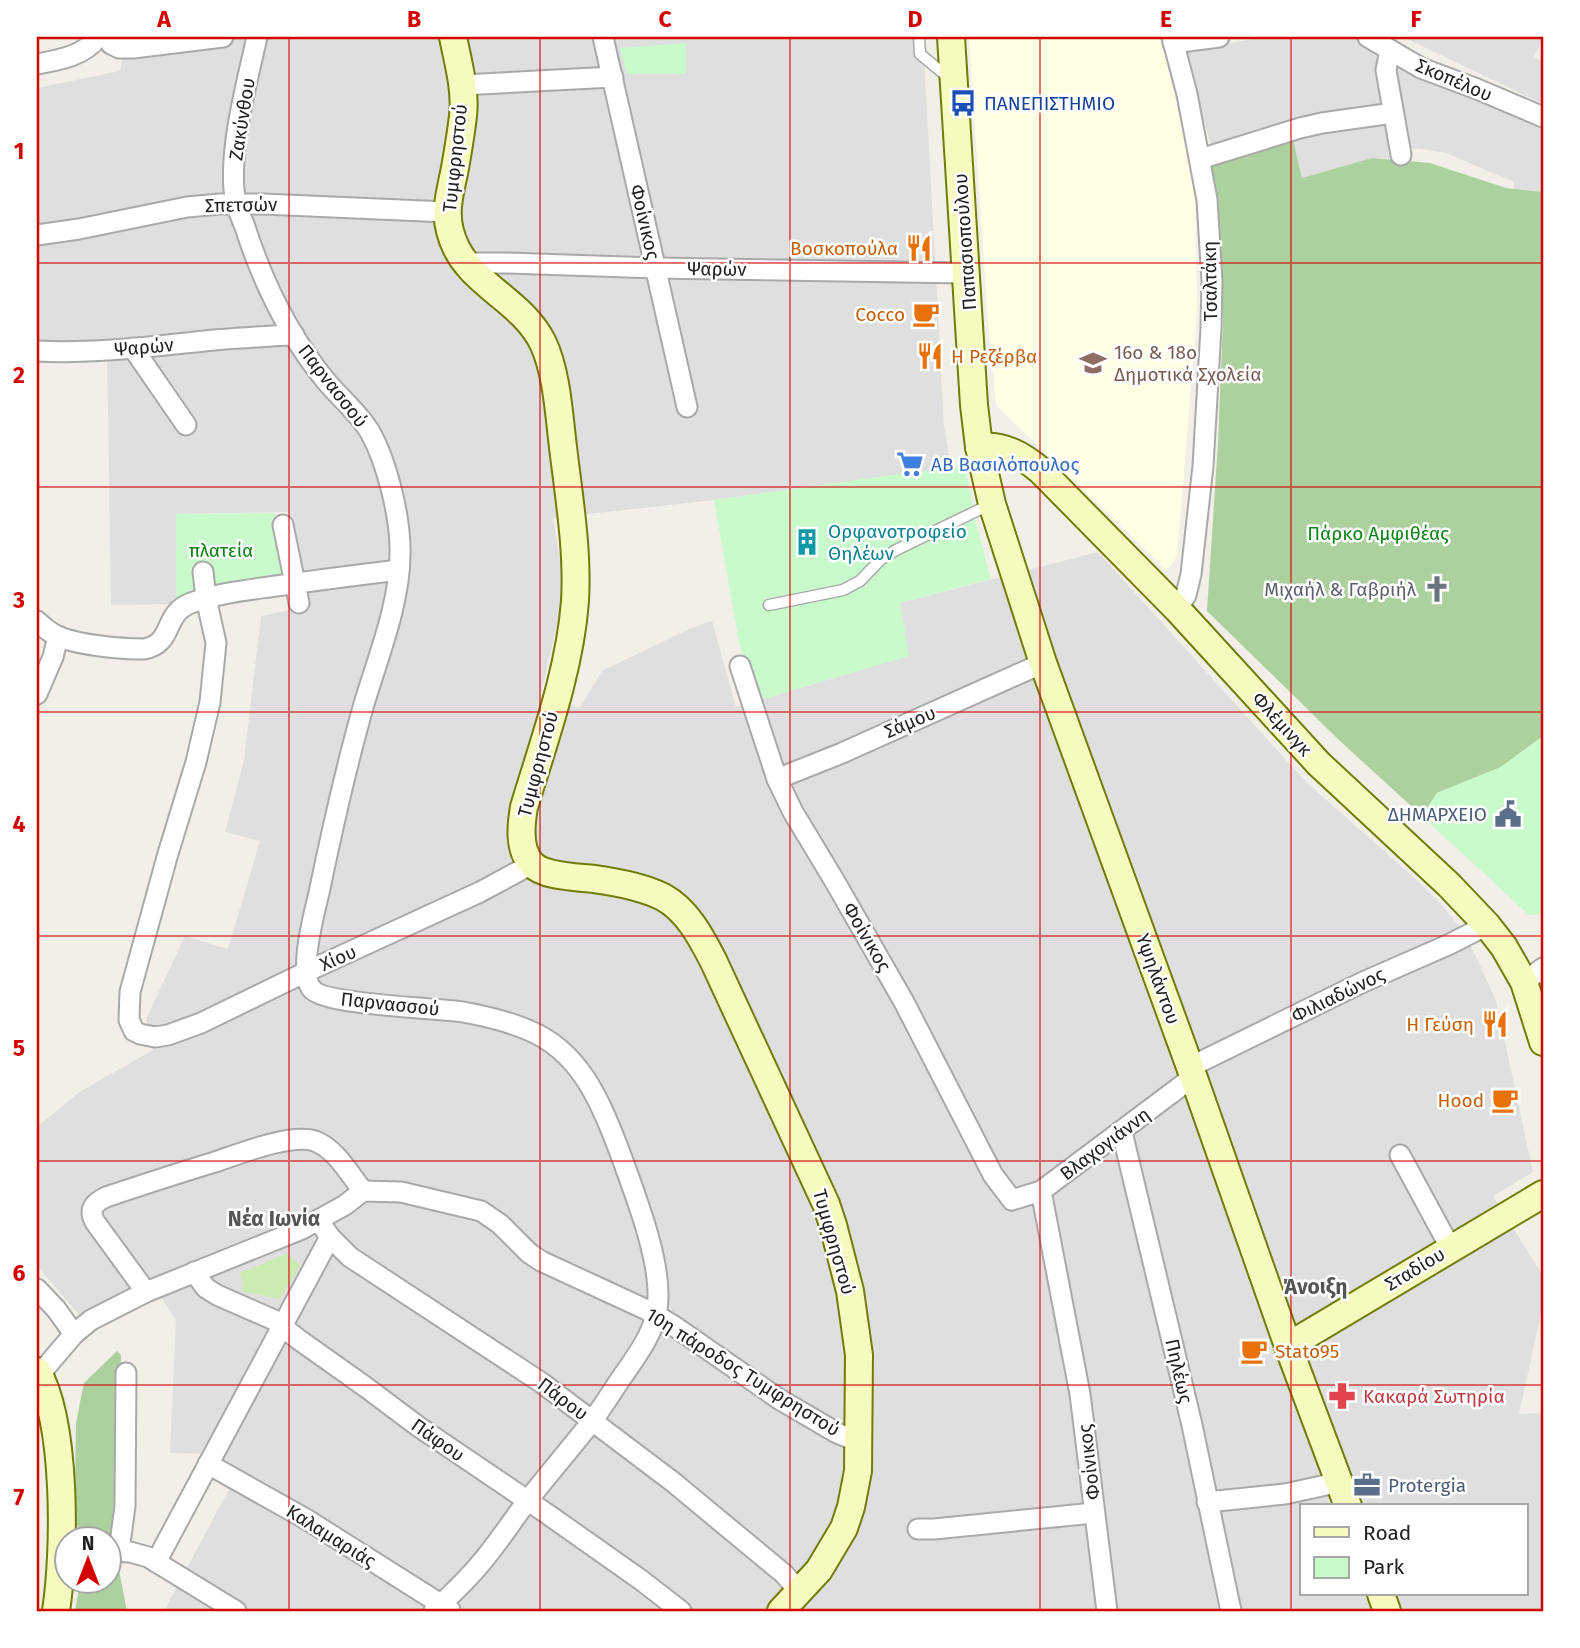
<svg xmlns="http://www.w3.org/2000/svg" width="1580" height="1648" font-family="'Fira Sans',sans-serif">
  <rect width="100%" height="100%" fill="#f2efe9"/>
  <g fill="#e0dfdf" fill-rule="evenodd">
    <path d="M128,37H923L944,426L951,467L714,500L553,518L561,567L560,612L540,697L580,708L602,671L689,629L712,621L736,707L908,656L900,603L1098,552L1305,781L1418,881L1441,904L1463,931L1478,961L1496,1001L1533,1172L1493,1196L1543,1276V1304L1519,1414L1543,1413V1611H164L238,1472L205,1454L170,1453L176,1320L150,1280L82,1318L37,1266V1127L81,1091L153,1050L146,1019L185,936L228,949L260,841L225,832L244,760L261,616L308,606L288,512L177,514L176,604L111,605L107,344L37,346V88L120,71ZM1302,1506H1526V1594H1302Z"/>
    <polygon points="1270,37 1356,37 1419,71 1543,122 1543,192 1514,189 1514,182 1446,153 1421,149 1388,147 1389,159 1372,158 1302,178 1290,126 1212,149 1184,49"/>
    <polygon points="1403,37 1543,37 1534,57 1543,62 1543,104"/>
  </g>
  <polygon fill="#ffffe5" points="969,37 1160,37 1181,121 1191,164 1195,191 1197,312 1177,556 1167,571 996,405 988,322"/>
  <polygon fill="#cdebb0" points="286,1254 300,1265 280,1299 242,1291 243,1283 240,1273"/>
  <g fill="#add19e">
    <polygon points="1293,140 1302,178 1372,158 1430,163 1506,188 1543,192 1543,736 1501,767 1437,793 1422,816 1340,741 1207,611 1218,443 1223,321 1221,256 1217,199 1208,166"/>
    <polygon points="117,1351 121,1355 121,1360 115,1425 116,1477 112,1528 113,1540 109,1542 108,1540 82,1539 81,1532 76,1524 75,1486 76,1424 80,1402 84,1383"/>
    <polygon points="116,1563 120,1575 127,1611 75,1611 80,1582 108,1582 109,1564"/>
  </g>
  <g fill="#c8facc">
    <polygon points="686,43 686,74 627,74 620,48"/>
    <polygon points="965,465 976,522 991,579 900,603 909,656 756,701 738,637 714,500"/>
    <polygon points="275,513 287,578 176,604 176,514"/>
    <polygon points="1543,736 1543,914 1529,915 1422,816 1437,793 1501,767"/>
  </g>
  <g fill="none" stroke-linecap="round" stroke-linejoin="round">
    <defs>
      <g id="lane">
        <polyline points="919,37 920,54 949,78"/>
        <polyline points="769,605 843,590 860,581 880,560 896,550 991,504"/>
      </g>
      <g id="street">
        <path d="M257,37C247,82 230,144 234,190C235,203 240,215 245,227C263,283 288,335 326,381C340,398 358,412 370,432C387,462 401,519 400,554C400,603 378,657 364,704C346,767 332,830 319,893C314,913 299,971 311,988C322,1005 437,1008 463,1012C485,1016 507,1021 528,1030C580,1051 600,1101 619,1150C634,1192 664,1265 657,1309C654,1333 636,1357 622,1377C611,1393 601,1410 589,1425C569,1450 548,1475 528,1500C512,1521 498,1543 481,1563C467,1580 450,1596 434,1611"/>
        <polyline points="603,37 687,407"/>
        <polyline points="1172,37 1187,94 1207,200 1212,281 1211,328 1203,466 1191,574 1186,595 1177,609"/>
        <polyline points="1368,37 1421,68 1477,89 1543,117"/>
        <polyline points="1173,43 1219,37"/>
        <polyline points="111,44 119,48 133,48 223,37"/>
        <polyline points="1390,50 1386,70 1401,155"/>
        <path d="M37,64C59,60 84,56 98,37"/>
        <polyline points="462,85 613,77"/>
        <polyline points="1200,159 1300,128 1322,123 1393,113"/>
        <polyline points="37,235 79,229 187,207 220,204 263,204 447,212"/>
        <polyline points="468,267 473,263 505,263 656,268 967,273"/>
        <polyline points="133,348 186,425"/>
        <path d="M37,351C96,354 155,346 214,340C240,338 267,336 294,335"/>
        <polyline points="283,525 299,603"/>
        <polyline points="203,572 206,598 216,643 210,702 196,762 167,857 130,992 129,1020 134,1031 140,1034 155,1037 168,1035 201,1023 308,971 480,892 532,864"/>
        <path d="M37,621C42,626 48,631 55,635C76,645 120,649 144,649C175,643 162,614 191,603C218,593 248,590 276,586C317,580 358,575 399,570"/>
        <polyline points="740,666 777,779 793,812 834,880 904,1002 993,1175 1012,1200 1041,1191 1193,1077"/>
        <polyline points="37,694 53,657 58,636"/>
        <polyline points="777,779 842,753 1043,663"/>
        <polyline points="1524,982 1543,968"/>
        <polyline points="1190,1067 1361,983 1450,944 1487,925"/>
        <polyline points="1122,1132 1192,1425 1231,1611"/>
        <polyline points="1400,1155 1451,1249"/>
        <polyline points="1041,1191 1080,1394 1107,1611"/>
        <polyline points="319,1221 330,1237 350,1257 542,1383 673,1482 784,1574 799,1591"/>
        <polyline points="194,1272 206,1288 217,1295 274,1320 298,1339 367,1388 419,1427 546,1513 641,1580 681,1611"/>
        <polyline points="37,1289 56,1309 74,1334"/>
        <path d="M146,1292L95,1222C88,1209 94,1203 106,1197C142,1185 178,1173 215,1162C239,1154 291,1133 315,1141C336,1149 350,1175 363,1191"/>
        <polyline points="39,1375 74,1334 91,1320 146,1292 302,1229 345,1205 363,1191 401,1192 481,1211 500,1224 529,1253 541,1261 647,1310 674,1326 779,1399 837,1433 859,1442"/>
        <polyline points="208,1464 306,1519 450,1610"/>
        <polyline points="1207,1502 1285,1494 1340,1482"/>
        <polyline points="918,1529 934,1529 1094,1513"/>
        <polyline points="108,1551 130,1552 148,1557 236,1611"/>
        <polyline points="119,1551 125,1506 126,1373"/>
        <polyline points="156,1562 330,1237"/>
      </g>
      <g id="secondary">
        <path d="M453,37C458,62 466,90 463,116C461,133 458,151 455,168C451,189 444,210 450,231C463,284 520,296 543,343C557,373 559,415 563,447C569,498 578,550 575,601C570,670 544,741 524,807C521,824 518,850 532,864C544,877 578,877 594,879C616,882 643,887 663,897C687,910 701,937 713,960L826,1204L833,1225L850,1291L859,1355L858,1471L851,1507L844,1528L819,1570L781,1611"/>
        <polyline points="951,37 974,405 979,447 992,504 1043,663 1190,1067 1288,1346 1348,1506"/>
        <path d="M979,447C1004,444 1023,456 1041,471L1177,609L1319,764L1449,885L1487,925L1504,947L1524,982L1543,1042"/>
        <polyline points="1288,1346 1543,1194"/>
        <path d="M37,1371C67,1423 65,1552 56,1611"/>
        <polyline points="1381,1594 1387,1611"/>
      </g>
    </defs>
    <use href="#lane" stroke="#a9a9a9" stroke-width="13"/>
    <use href="#street" stroke="#a9a9a9" stroke-width="23"/>
    <use href="#secondary" stroke="#707d05" stroke-width="30"/>
    <use href="#lane" stroke="#fff" stroke-width="10"/>
    <use href="#street" stroke="#fff" stroke-width="19"/>
    <use href="#secondary" stroke="#f7fabf" stroke-width="26"/>
  </g>
  <path fill="none" stroke="#d40000" stroke-width="2" stroke-opacity="0.55" d="M289,37V1611M540,37V1611M790,37V1611M1040,37V1611M1291,37V1611M37,263H1543M37,487H1543M37,712H1543M37,936H1543M37,1161H1543M37,1385H1543"/>
  <defs>
    <symbol id="bus-bare" viewBox="-9 -9 18 18"><path d="M-5-6H5V4H4V6H2V4H-2V6H-4V4H-5ZM-3.5-4V0h7V-4ZM-3.5 1.2v1.5H-2V1.2ZM2 1.2v1.5H3.5V1.2Z" fill="#1a4fb4" stroke="#fff" stroke-width="2.5" paint-order="stroke"/></symbol>
    <symbol id="restaurant-bare" viewBox="-9 -9 18 18"><path d="M-5-6h1v4h1v-4h1v4h1v-4h1v5L-1.5 .5V6h-2V.5L-5-1ZM5-6V6H3V1.5H1.5Q1.5-4 5-6Z" fill="#e8710a" stroke="#fff" stroke-width="2.5" paint-order="stroke"/></symbol>
    <symbol id="cafe-bare" viewBox="-9 -9 18 18"><path d="M-5.5-4.5H6V0H3Q3 3.5 0 3.5H-2.5Q-5.5 3.5-5.5 0ZM3-3.2v2h1.7v-2ZM-6 4.5H4V6H-6Z" fill="#e8710a" stroke="#fff" stroke-width="2.5" paint-order="stroke"/></symbol>
    <symbol id="school-bare" viewBox="-9 -9 18 18"><path d="M0-5L7-2L0 1L-7-2ZM-4 1L0 2.5L4 1V4Q0 6-4 4Z" fill="#8d6e63" stroke="#fff" stroke-width="2.5" paint-order="stroke"/></symbol>
    <symbol id="supermarket-bare" viewBox="-9 -9 18 18"><path d="M-6-5.5h2.5l.6 2H6L4.5 2H-2.5L-4.4-4H-6ZM-1.5 3.2a1.3 1.3 0 1 0 .1 0ZM3 3.2a1.3 1.3 0 1 0 .1 0Z" fill="#3f7fe0" stroke="#fff" stroke-width="2.5" paint-order="stroke"/></symbol>
    <symbol id="building-bare" viewBox="-9 -9 18 18"><path d="M-4-6H4V6H1V3H-1V6H-4ZM-2.5-4.3h1.7v1.8h-1.7ZM.8-4.3h1.7v1.8H.8ZM-2.5-1h1.7V.8h-1.7ZM.8-1h1.7V.8H.8Z" fill="#0f9aa8" stroke="#fff" stroke-width="2.5" paint-order="stroke"/></symbol>
    <symbol id="church-bare" viewBox="-9 -9 18 18"><path d="M-1.2-6h2.4v3.5h3.3v2.4h-3.3V6h-2.4V-.1h-3.3v-2.4h3.3Z" fill="#6b7280" stroke="#fff" stroke-width="2.5" paint-order="stroke"/></symbol>
    <symbol id="civic-bare" viewBox="-9 -9 18 18"><path d="M-.6-6.5H3V-4.5H.6V-3L4-1V1h2V6H-6V1h2V-1L-.6-3ZM-1.2 2.5V6h2.4V2.5Z" fill="#5c6f8a" stroke="#fff" stroke-width="2.5" paint-order="stroke"/></symbol>
    <symbol id="pharmacy-bare" viewBox="-9 -9 18 18"><path d="M-2-6h4v4h4v4h-4v4h-4v-4h-4v-4h4Z" fill="#e0444e" stroke="#fff" stroke-width="2.5" paint-order="stroke"/></symbol>
    <symbol id="office-bare" viewBox="-9 -9 18 18"><path d="M-6-3h4V-5.5h4V-3h4V5H-6ZM-1-4.5V-3h2v-1.5ZM-6 0V1H6V0Z" fill="#5c6f8a" stroke="#fff" stroke-width="2.5" paint-order="stroke"/></symbol>
  </defs>
  <g fill-rule="evenodd">
    <use href="#bus-bare" x="944" y="84" width="38" height="38"/>
    <use href="#restaurant-bare" x="900" y="229" width="38" height="38"/>
    <use href="#cafe-bare" x="907" y="295" width="38" height="38"/>
    <use href="#restaurant-bare" x="911" y="337" width="38" height="38"/>
    <use href="#school-bare" x="1074" y="344" width="38" height="38"/>
    <use href="#supermarket-bare" x="891" y="445" width="38" height="38"/>
    <use href="#building-bare" x="788" y="523" width="38" height="38"/>
    <use href="#church-bare" x="1418" y="570" width="38" height="38"/>
    <use href="#civic-bare" x="1489" y="795" width="38" height="38"/>
    <use href="#restaurant-bare" x="1476" y="1005" width="38" height="38"/>
    <use href="#cafe-bare" x="1486" y="1081" width="38" height="38"/>
    <use href="#cafe-bare" x="1235" y="1332" width="38" height="38"/>
    <use href="#pharmacy-bare" x="1323" y="1377" width="38" height="38"/>
    <use href="#office-bare" x="1348" y="1466" width="38" height="38"/>
  </g>
  <g text-anchor="middle" dominant-baseline="central" stroke-width="5" stroke-linejoin="round" paint-order="stroke">
    <g font-size="19" fill="#222" stroke="#fff">
      <text transform="translate(1454 80) rotate(23)">Σκοπέλου</text>
      <text transform="translate(242 119) rotate(-81)">Ζακύνθου</text>
      <text transform="translate(455 158) rotate(-84)">Τυμφρηστού</text>
      <text transform="translate(241 205) rotate(-1)">Σπετσών</text>
      <text transform="translate(645 222) rotate(77)">Φοίνικος</text>
      <text transform="translate(965 242) rotate(-94)">Παπασιοπούλου</text>
      <text transform="translate(717 269) rotate(1)">Ψαρών</text>
      <text transform="translate(1210 281) rotate(-91)">Τσαλτάκη</text>
      <text transform="translate(144 347) rotate(-5)">Ψαρών</text>
      <text transform="translate(333 386) rotate(52)">Παρνασσού</text>
      <text transform="translate(910 722) rotate(-23)">Σάμου</text>
      <text transform="translate(1282 724) rotate(48)">Φλέμινγκ</text>
      <text transform="translate(538 764) rotate(-75)">Τυμφρηστού</text>
      <text transform="translate(867 937) rotate(60)">Φοίνικος</text>
      <text transform="translate(338 958) rotate(-24)">Χίου</text>
      <text transform="translate(1158 979) rotate(70)">Υψηλάντου</text>
      <text transform="translate(1338 995) rotate(-26)">Φιλιαδώνος</text>
      <text transform="translate(390 1004) rotate(6)">Παρνασσού</text>
      <text transform="translate(1105 1144) rotate(-37)">Βλαχογιάννη</text>
      <text transform="translate(834 1242) rotate(74)">Τυμφρηστού</text>
      <text transform="translate(1415 1269) rotate(-31)">Σταδίου</text>
      <text transform="translate(1179 1371) rotate(77)">Πηλέως</text>
      <text transform="translate(743 1372) rotate(32)">10η πάροδος Τυμφρηστού</text>
      <text transform="translate(563 1399) rotate(37)">Πάρου</text>
      <text transform="translate(438 1440) rotate(35)">Πάφου</text>
      <text transform="translate(1089 1462) rotate(-97)">Φοίνικος</text>
      <text transform="translate(331 1536) rotate(32)">Καλαμαριάς</text>
    </g>
    <g font-size="19" fill="#164399" stroke="#fff" text-anchor="start">
      <text x="984" y="103">ΠΑΝΕΠΙΣΤΗΜΙΟ</text>
    </g>
    <g font-size="19" fill="#c56008" stroke="#fff" text-anchor="end">
      <text x="898" y="248">Βοσκοπούλα</text>
      <text x="905" y="314">Cocco</text>
      <text x="951" y="356" text-anchor="start">Η Ρεζέρβα</text>
      <text x="1474" y="1024">Η Γεύση</text>
      <text x="1484" y="1100">Hood</text>
      <text x="1275" y="1351" text-anchor="start">Stato95</text>
    </g>
    <g font-size="19" fill="#785e54" stroke="#fff" text-anchor="start">
      <text x="1114" y="352">16ο &amp; 18ο<tspan x="1114" dy="22">Δημοτικά Σχολεία</tspan></text>
    </g>
    <g font-size="19" fill="#366cbe" stroke="#fff" text-anchor="start">
      <text x="931" y="464">ΑΒ Βασιλόπουλος</text>
    </g>
    <g font-size="19" fill="#0d838f" stroke="#fff" text-anchor="start">
      <text x="828" y="531">Ορφανοτροφείο<tspan x="828" dy="22">Θηλέων</tspan></text>
    </g>
    <g font-size="19" fill="#0c8416" stroke="#fff">
      <text x="1378" y="533">Πάρκο Αμφιθέας</text>
      <text x="221" y="550">πλατεία</text>
    </g>
    <g font-size="19" fill="#5b616d" stroke="#fff" text-anchor="end">
      <text x="1416" y="589">Μιχαήλ &amp; Γαβριήλ</text>
    </g>
    <g font-size="19" fill="#4e5e75" stroke="#fff" text-anchor="end">
      <text x="1487" y="814">ΔΗΜΑΡΧΕΙΟ</text>
      <text x="1388" y="1485" text-anchor="start">Protergia</text>
    </g>
    <g font-size="19" fill="#be3a42" stroke="#fff" text-anchor="start">
      <text x="1363" y="1396">Κακαρά Σωτηρία</text>
    </g>
    <g font-size="21" font-weight="bold" fill="#555" stroke="#fff">
      <text x="274" y="1219">Νέα Ιωνία</text>
      <text x="1315" y="1287">Άνοιξη</text>
    </g>
  </g>
  <rect width="1580" height="1648" fill="none" stroke="#ffffff" stroke-width="77"/>
  <rect x="1300" y="1504" width="228" height="91" fill="#ffffff" stroke="#a7a7a7" stroke-width="2"/>
  <rect x="1314" y="1527" width="35" height="10" fill="#f7fabf" stroke="#a7a7a7" stroke-width="2"/>
  <text x="1363" y="1540" font-size="21" fill="#222222">Road</text>
  <rect x="1314" y="1557" width="35" height="21" fill="#c8facc" stroke="#a7a7a7" stroke-width="2"/>
  <text x="1363" y="1574" font-size="21" fill="#222222">Park</text>
  <g transform="translate(88 1560)"><circle r="33" fill="#ffffff" stroke="#a7a7a7" stroke-width="2"/>
  <path d="M0-5L12 26L0 18L-12 26Z" fill="#d40000"/>
  <text y="-10" font-size="19" font-weight="bold" text-anchor="middle" fill="#222222">N</text>
  </g>
  <rect x="38" y="38" width="1504" height="1572" fill="none" stroke="#d40000" stroke-width="2.5"/>
  <g font-size="23" text-anchor="middle" font-weight="bold" fill="#d40000">
    <text x="164" y="27">A</text>
    <text x="414" y="27">B</text>
    <text x="665" y="27">C</text>
    <text x="915" y="27">D</text>
    <text x="1166" y="27">E</text>
    <text x="1416" y="27">F</text>
    <text x="19" y="159">1</text>
    <text x="19" y="383">2</text>
    <text x="19" y="608">3</text>
    <text x="19" y="832">4</text>
    <text x="19" y="1056">5</text>
    <text x="19" y="1281">6</text>
    <text x="19" y="1505">7</text>
  </g>
</svg>
